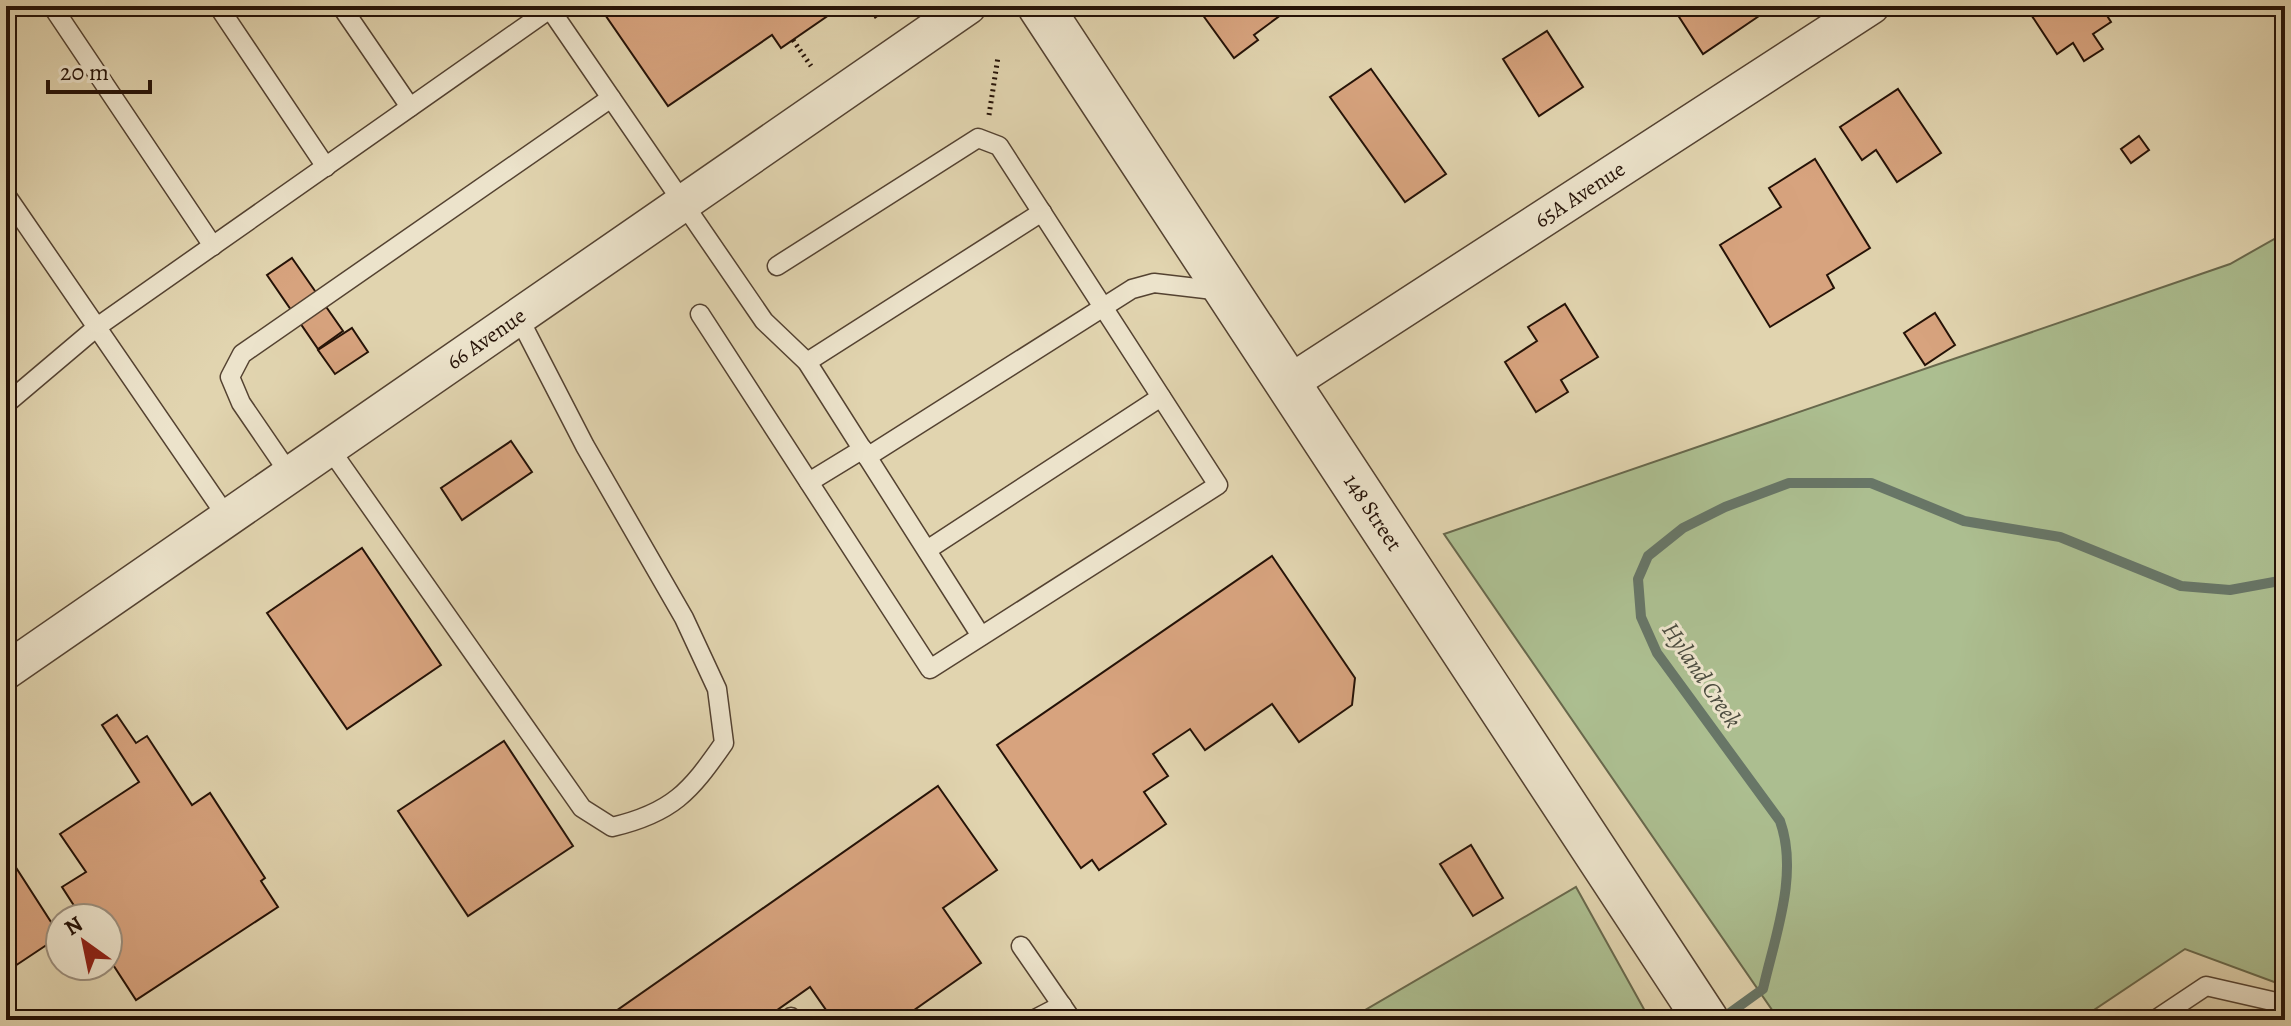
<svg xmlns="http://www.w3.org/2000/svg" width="2291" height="1026" font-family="Alegreya,serif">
  <rect width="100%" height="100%" fill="#e1d4af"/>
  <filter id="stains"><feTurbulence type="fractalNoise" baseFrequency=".0025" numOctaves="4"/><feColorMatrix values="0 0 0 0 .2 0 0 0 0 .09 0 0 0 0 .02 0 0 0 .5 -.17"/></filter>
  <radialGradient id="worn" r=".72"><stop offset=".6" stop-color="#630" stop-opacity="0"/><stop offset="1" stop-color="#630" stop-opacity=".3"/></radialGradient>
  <g fill="#acbe90" stroke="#68684c" stroke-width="2">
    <polygon points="2285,233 2285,986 2185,949 2079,1020 1779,1020 1444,534 2230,264"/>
    <polygon points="1576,887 1650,1020 1348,1020"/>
  </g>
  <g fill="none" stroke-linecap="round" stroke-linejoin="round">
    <path stroke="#687667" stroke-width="10" d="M1720,1020L1763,989C1775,936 1799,874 1780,821L1657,653L1641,617L1638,579L1648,556L1683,528L1725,507L1789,483H1871L1964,521L2060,537L2181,586L2230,590L2285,580"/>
  </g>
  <g fill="#d7a37e" stroke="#251207" stroke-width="2">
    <polygon points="599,6 842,6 781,48 772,35 668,106"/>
    <polygon points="1206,6 1287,6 1289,9 1254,35 1258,40 1234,58 1202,14 1208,9"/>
    <polygon points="1672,6 1753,6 1759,16 1703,54"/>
    <polygon points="2040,6 2101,6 2111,22 2093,34 2103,49 2084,61 2073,43 2057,54 2030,13"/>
    <polygon points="1547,31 1583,87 1539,116 1503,59"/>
    <polygon points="1371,69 1446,174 1405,202 1330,97"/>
    <polygon points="1898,89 1941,153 1897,182 1876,150 1862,160 1840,127"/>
    <polygon points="2139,136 2149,150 2131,163 2121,149"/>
    <polygon points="1815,159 1870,248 1827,275 1834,288 1770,327 1720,245 1781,207 1769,188"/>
    <polygon points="292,258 343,331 318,349 267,275"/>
    <polygon points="1565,304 1598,357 1561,380 1568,392 1536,412 1505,362 1537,341 1528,327"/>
    <polygon points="1935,313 1955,345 1925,365 1904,333"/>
    <polygon points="352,328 368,352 335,374 318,350"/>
    <polygon points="511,441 532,472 462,520 441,488"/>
    <polygon points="362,548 441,665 347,729 267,613"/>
    <polygon points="1272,556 1355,678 1352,705 1299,742 1272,704 1205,750 1190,729 1153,754 1168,776 1144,792 1166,824 1099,870 1092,860 1081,868 997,745"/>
    <polygon points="117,715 136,743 147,736 192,805 210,793 265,878 261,881 278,907 136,1000 108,957 108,918 82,918 62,887 86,872 60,834 139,782 102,725"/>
    <polygon points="504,741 573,846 468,916 398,811"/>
    <polygon points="938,786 997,870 943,908 981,963 900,1020 833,1020 810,987 763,1020 603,1020"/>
    <polygon points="1471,845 1503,898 1473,916 1440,864"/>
    <polygon points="6,852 60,936 6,972"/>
  </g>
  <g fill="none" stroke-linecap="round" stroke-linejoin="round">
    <defs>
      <g id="service">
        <polyline points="52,6 213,246"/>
        <polyline points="218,6 326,167"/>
        <polyline points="341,6 410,107"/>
        <polyline points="548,6 764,321 807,362 981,636"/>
        <polyline points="6,195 229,520"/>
        <polyline points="700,314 930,669 1218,485 999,146 978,138 777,266"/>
        <polyline points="807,362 1042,212"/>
        <polyline points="6,404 97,327 550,9"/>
        <path d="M330,449L582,808L612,827C672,813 690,792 724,743L717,689L684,618L585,446L519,318"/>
        <polyline points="867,457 1132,289 1154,283 1222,291"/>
        <polyline points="291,476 241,403 230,377 242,354 611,98"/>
        <polyline points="809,482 863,449"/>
        <polyline points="927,550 1161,397"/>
        <polyline points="1021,946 1072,1020"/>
        <polyline points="791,1017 794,1020"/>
        <polyline points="1033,1020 1062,1005"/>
        <polyline points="2155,1020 2206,986 2285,1004"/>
      </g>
      <g id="minor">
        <path id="s1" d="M1288,384L1871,6"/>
        <path id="s2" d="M6,671L968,6"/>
      </g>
      <g id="tertiary">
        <path id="s3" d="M1040,6L1706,1020"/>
      </g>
    </defs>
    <use href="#service" stroke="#544231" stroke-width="21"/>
    <use href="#minor" stroke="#544231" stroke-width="39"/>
    <use href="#tertiary" stroke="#544231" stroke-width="47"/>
    <g stroke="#251207" stroke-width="5" stroke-dasharray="2 4" stroke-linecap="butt">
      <polyline points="869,6 878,19"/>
      <polyline points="793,40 811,66"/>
      <polyline points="989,115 998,57"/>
    </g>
    <use href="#service" stroke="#ece3cb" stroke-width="18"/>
    <use href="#minor" stroke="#ece3cb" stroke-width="36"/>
    <use href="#tertiary" stroke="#ece3cb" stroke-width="44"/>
  </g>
  <g text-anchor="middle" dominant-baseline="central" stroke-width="6" stroke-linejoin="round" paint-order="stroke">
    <g font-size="22" fill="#251207" stroke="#ece3cb">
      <text stroke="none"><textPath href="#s1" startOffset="348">65A Avenue</textPath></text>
      <text stroke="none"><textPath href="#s2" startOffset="584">66 Avenue</textPath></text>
      <text stroke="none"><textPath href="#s3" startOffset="606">148 Street</textPath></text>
    </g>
    <g font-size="24" font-style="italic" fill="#4c4c3f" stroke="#ece3cb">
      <text transform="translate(1702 675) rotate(56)">Hyland Creek</text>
    </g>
  </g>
  <rect width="2291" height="1026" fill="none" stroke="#e1d4af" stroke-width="32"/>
  <rect x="8" y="8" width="2275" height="1010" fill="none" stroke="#251207" stroke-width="4"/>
  <rect x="16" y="16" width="2259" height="994" fill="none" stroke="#251207" stroke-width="2"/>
  <g transform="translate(84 942) rotate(327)"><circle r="38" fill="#ece3cb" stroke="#9c8f7d" stroke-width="2"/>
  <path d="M0-6L14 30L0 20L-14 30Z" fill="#8f2418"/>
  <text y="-12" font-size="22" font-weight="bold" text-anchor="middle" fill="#251207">N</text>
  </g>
  <path d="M48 80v12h102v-12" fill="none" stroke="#251207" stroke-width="4"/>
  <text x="60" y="80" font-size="24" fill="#251207" stroke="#ece3cb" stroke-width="6" paint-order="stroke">20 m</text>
  <rect width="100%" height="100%" filter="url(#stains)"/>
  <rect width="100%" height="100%" fill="url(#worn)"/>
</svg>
